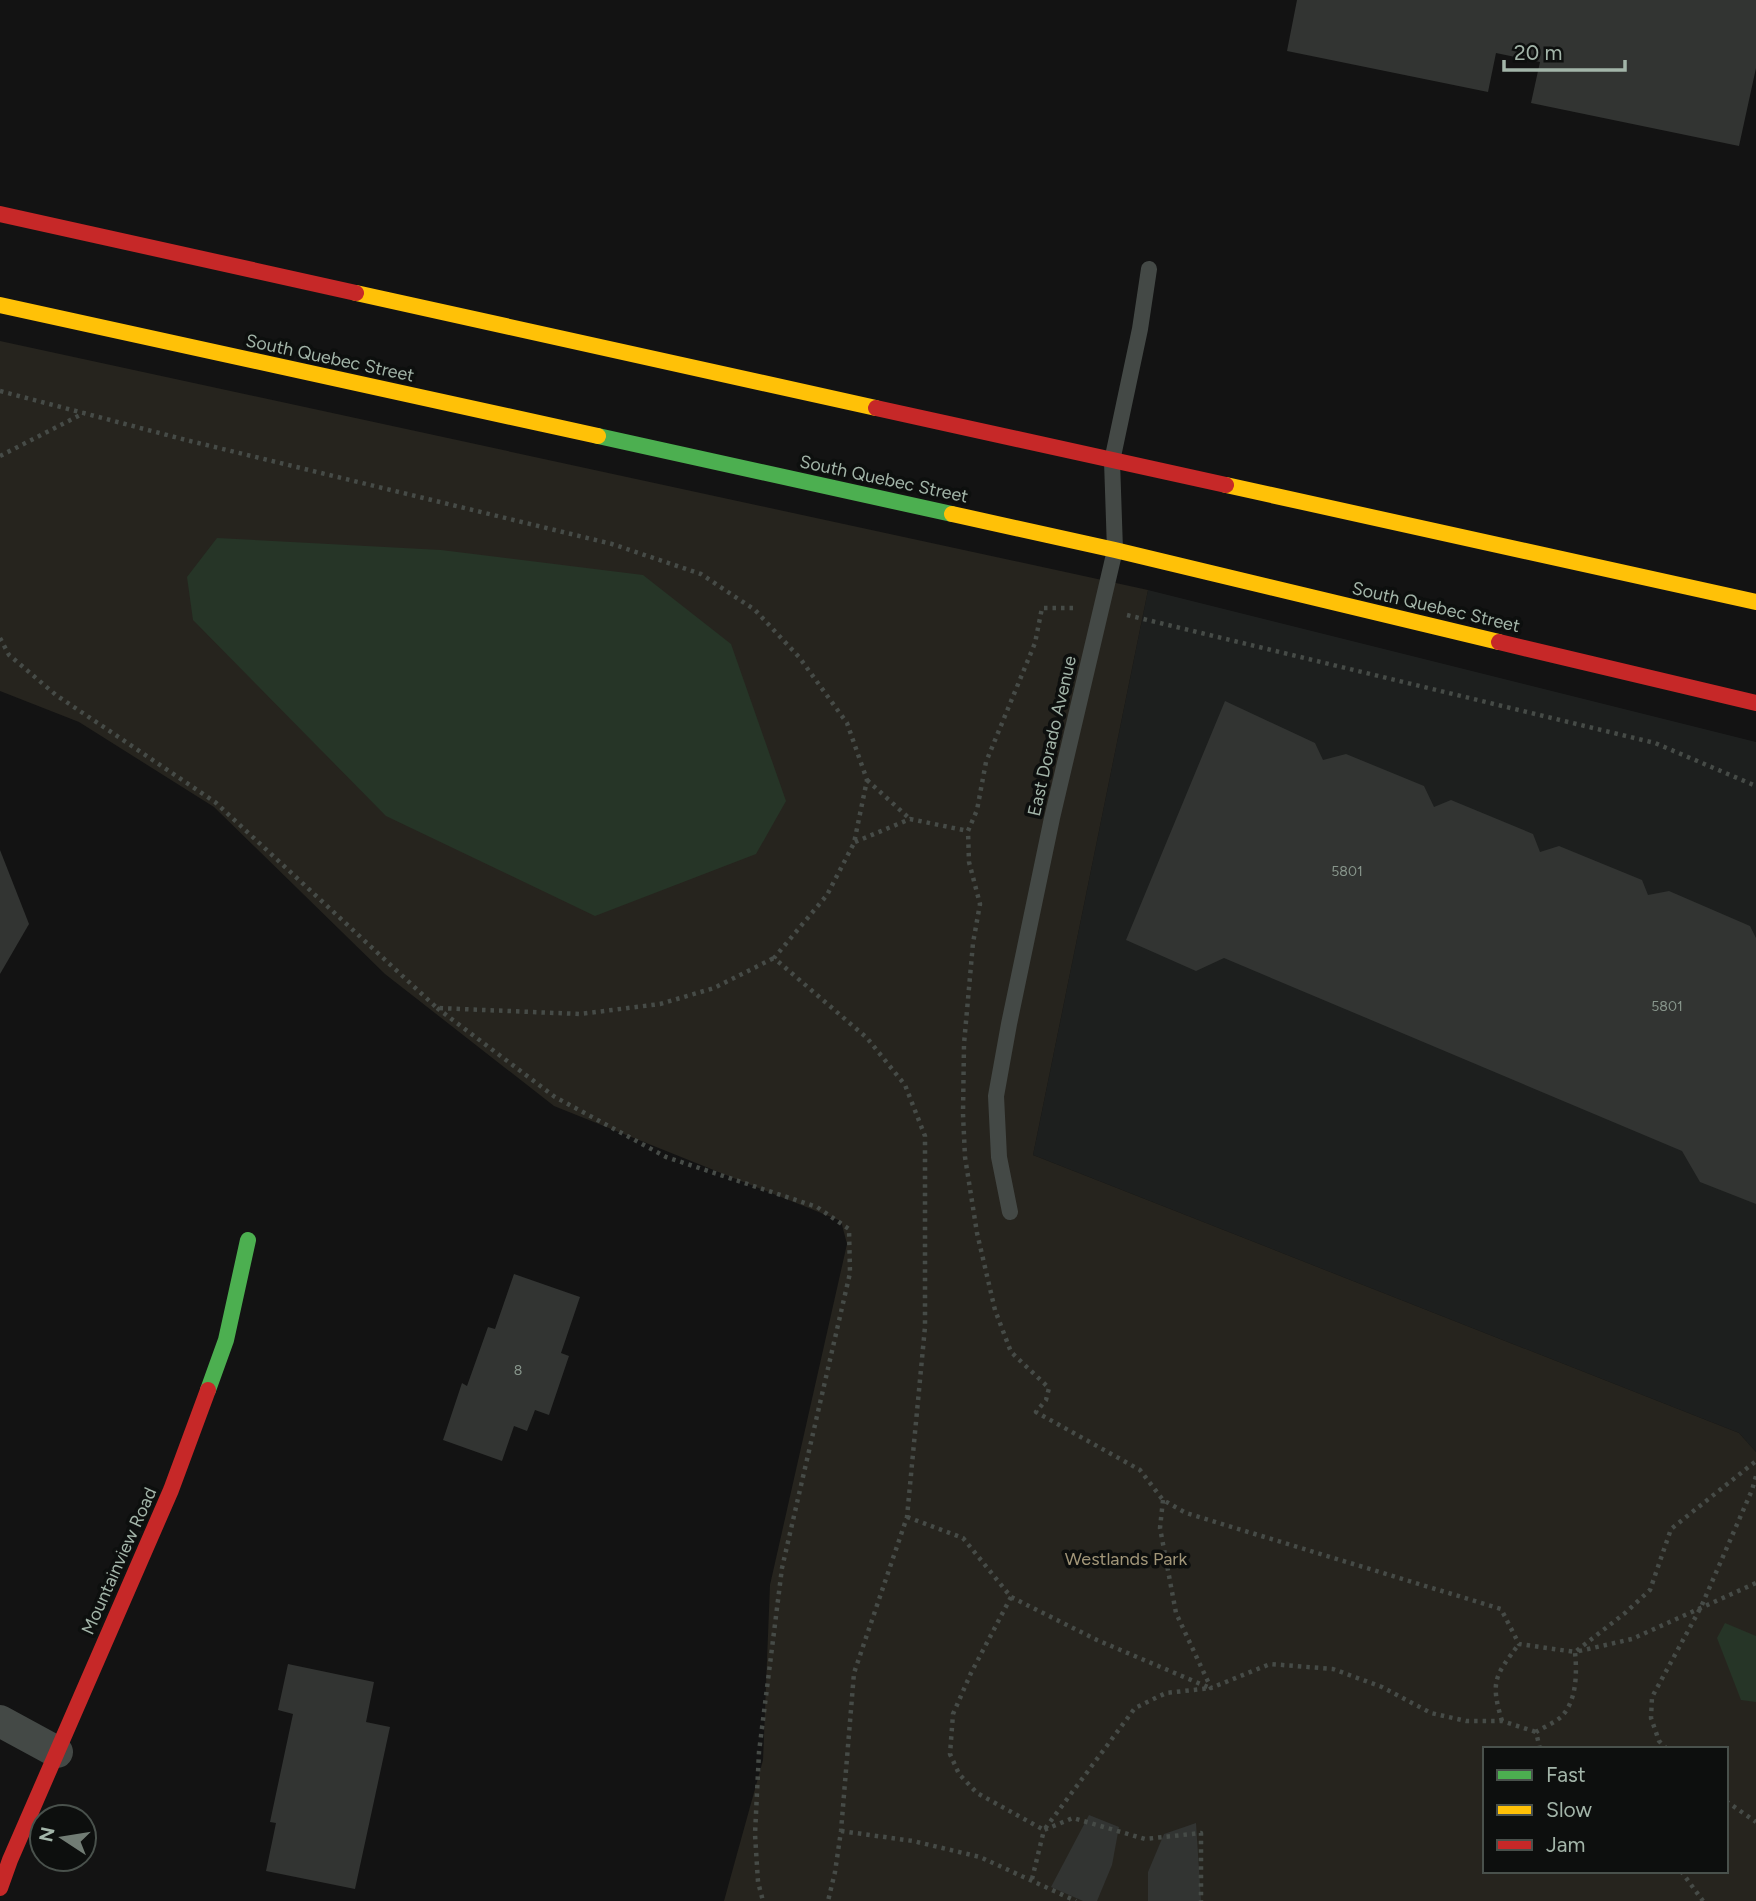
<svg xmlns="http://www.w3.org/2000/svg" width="1756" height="1901" font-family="Figtree,sans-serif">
  <rect width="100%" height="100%" fill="#131313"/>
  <polygon fill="#1d1f1e" points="1148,590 1756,742 1756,1452 1739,1433 1033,1155"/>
  <path fill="#26241e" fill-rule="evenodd" d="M0,341L1148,590L1033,1155L1739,1433L1756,1452V1901H724L763,1760L770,1585L847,1244L841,1221L554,1106L385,974L214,807L79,722L0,691ZM1485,1749H1726V1871H1485Z"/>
  <g fill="#263527">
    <polygon points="217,538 441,550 643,575 731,644 786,801 756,854 595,916 386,816 193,620 187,577"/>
    <polygon points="1725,1623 1756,1636 1756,1702 1741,1700 1717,1638"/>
  </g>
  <g fill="#323432">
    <polygon points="1297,0 1756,0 1756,68 1739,146 1531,103 1540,62 1496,53 1488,92 1287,51"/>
    <polygon points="1225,701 1315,743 1323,760 1346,754 1424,786 1434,807 1451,800 1533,834 1540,852 1559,846 1642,880 1648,895 1669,891 1750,926 1756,938 1756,1204 1700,1182 1682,1151 1224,958 1196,971 1126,940"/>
    <polygon points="0,850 29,924 0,974"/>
    <polygon points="514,1274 580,1297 561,1353 569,1356 549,1415 535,1410 527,1431 514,1426 502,1461 443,1440 462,1383 467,1386 488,1327 495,1329"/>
    <polygon points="288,1664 374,1682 366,1722 390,1727 355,1889 266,1871 276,1823 270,1822 293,1714 278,1710"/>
    <polygon points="1089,1815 1119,1827 1112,1865 1097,1901 1083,1901 1051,1887"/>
    <polygon points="1196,1823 1201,1901 1148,1901 1148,1872 1164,1834"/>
  </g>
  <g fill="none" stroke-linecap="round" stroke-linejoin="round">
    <g stroke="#464b47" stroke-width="4.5" stroke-dasharray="3.5 5" stroke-linecap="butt">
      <polyline points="0,391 186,440 612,544 701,574 755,610 799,657 847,723 867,780 854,843 827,895 774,958 867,1038 905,1085 925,1136 925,1327 907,1517 854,1673 841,1831 835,1872 828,1901"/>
      <polyline points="0,456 84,413"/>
      <polyline points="1073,608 1042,608 1035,643 986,762 977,810 968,831 969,862 980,904 973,943 964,1044 963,1114 965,1157 977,1233 995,1310 1011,1352 1049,1388 1046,1400 1036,1412 1140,1470 1163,1500 1186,1513 1501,1609 1519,1644 1575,1652 1625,1613 1650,1590 1671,1529 1756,1461"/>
      <polyline points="1127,615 1655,743 1756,786"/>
      <polyline points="0,638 9,655 56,695 215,802 437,1008 580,1014 660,1004 714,988 774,958"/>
      <polyline points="867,780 910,819"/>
      <polyline points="855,842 910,819 968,831"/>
      <polyline points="437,1008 555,1097 666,1157 817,1207 849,1229 850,1273 782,1568 759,1752 755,1834 758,1882 763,1901"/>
      <polyline points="1163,1500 1160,1528 1176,1613 1211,1688 1270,1664 1333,1669 1382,1687 1431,1713 1466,1721 1502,1721 1536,1732"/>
      <polyline points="907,1517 963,1538 1011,1597 1097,1640 1210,1688"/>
      <polyline points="1011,1597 971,1673 953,1714 950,1754 959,1774 977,1793 1044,1830 1135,1708 1166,1693 1211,1688"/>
      <path d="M1502,1721C1490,1681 1495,1676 1519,1644"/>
      <path d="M1540,1749L1536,1732C1544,1727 1554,1723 1561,1717C1577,1701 1577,1673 1575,1652L1632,1639L1756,1583"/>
      <polyline points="1667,1749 1659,1741 1651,1718 1652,1697 1701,1607 1752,1490 1756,1476"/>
      <polyline points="1726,1801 1756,1822"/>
      <polyline points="841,1831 913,1841 980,1857 1076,1901"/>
      <polyline points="1681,1871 1703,1901"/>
      <polyline points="1032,1879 1044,1830 1073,1818 1145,1839 1201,1833 1201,1901"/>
    </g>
    <polyline stroke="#444946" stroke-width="16" points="1010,1212 999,1157 996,1096 1009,1024 1052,818 1115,550 1112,461 1140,329 1149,269"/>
    <polyline stroke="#444946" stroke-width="32" points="0,1721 57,1752"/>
    <g stroke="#4caf50" stroke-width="16">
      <polyline points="598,436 952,514"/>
      <polyline points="208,1390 226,1340 248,1240"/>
    </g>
    <g stroke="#ffc107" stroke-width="16">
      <polyline points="356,293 876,408"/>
      <polyline points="0,305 598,436"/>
      <polyline points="1226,485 1756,602"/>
      <polyline points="952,514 1115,550 1499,642"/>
    </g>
    <g stroke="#c62828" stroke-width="16">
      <polyline points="0,214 356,293"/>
      <polyline points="876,408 1226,485"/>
      <polyline points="1499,642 1756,703"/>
      <polyline points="0,1888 10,1860 171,1490 208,1390"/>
    </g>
  </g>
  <g text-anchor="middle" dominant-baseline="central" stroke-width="7" stroke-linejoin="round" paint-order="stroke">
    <g font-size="14" fill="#87958b">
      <text x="1347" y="871">5801</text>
      <text x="1667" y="1006">5801</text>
      <text x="518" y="1370">8</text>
    </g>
    <g font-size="18" fill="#a3b5a9" stroke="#0d0f0e">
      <text transform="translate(330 358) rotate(12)">South Quebec Street</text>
      <text transform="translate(884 479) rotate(12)">South Quebec Street</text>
      <text transform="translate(1436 607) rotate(13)">South Quebec Street</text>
      <text transform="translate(1052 736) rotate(-77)">East Dorado Avenue</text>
      <text transform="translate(119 1561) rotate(-66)">Mountainview Road</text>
    </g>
    <g font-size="18" fill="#a19578" stroke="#0d0f0e">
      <text x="1126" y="1559">Westlands Park</text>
    </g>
  </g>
  <rect x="1483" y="1747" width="245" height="126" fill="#0d0f0e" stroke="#49514c" stroke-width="2"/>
  <rect x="1497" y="1770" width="35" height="10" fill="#4caf50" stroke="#49514c" stroke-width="2"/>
  <text x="1546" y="1782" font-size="21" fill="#a3b5a9">Fast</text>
  <rect x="1497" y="1805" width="35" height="10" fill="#ffc107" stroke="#49514c" stroke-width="2"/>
  <text x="1546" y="1817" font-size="21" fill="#a3b5a9">Slow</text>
  <rect x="1497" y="1840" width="35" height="10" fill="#c62828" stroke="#49514c" stroke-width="2"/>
  <text x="1546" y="1852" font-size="21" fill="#a3b5a9">Jam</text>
  <g transform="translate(63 1838) rotate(282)"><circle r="33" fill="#0d0f0e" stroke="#49514c" stroke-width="2"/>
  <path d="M0-5L12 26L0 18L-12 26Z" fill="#717c74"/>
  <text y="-10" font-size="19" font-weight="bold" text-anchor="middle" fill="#a3b5a9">N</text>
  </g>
  <path d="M1504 60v10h121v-10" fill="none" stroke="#a3b5a9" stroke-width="3.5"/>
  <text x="1514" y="60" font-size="21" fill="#a3b5a9" stroke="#0d0f0e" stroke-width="5" paint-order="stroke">20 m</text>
</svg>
